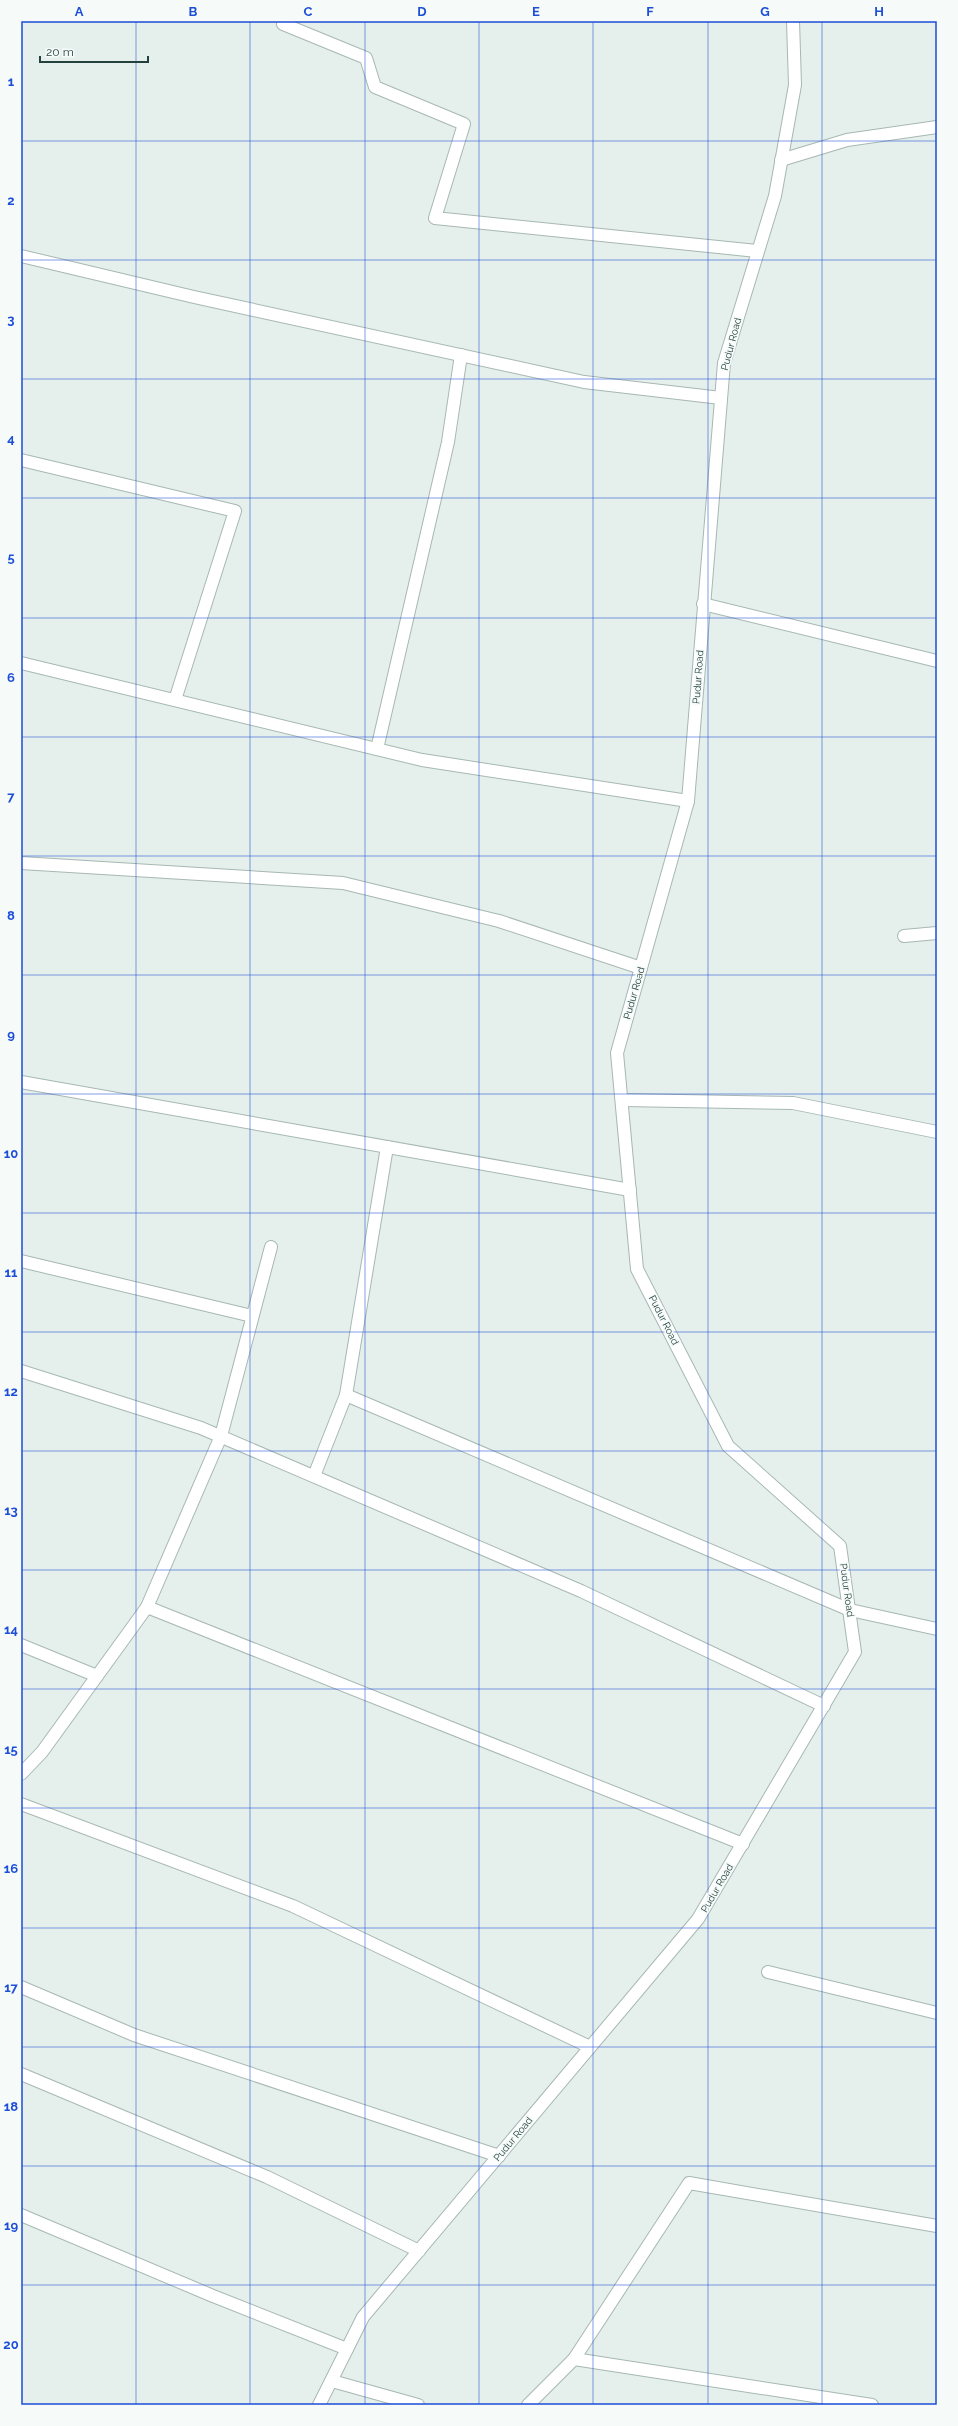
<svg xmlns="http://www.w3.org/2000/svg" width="958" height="2426" font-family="Raleway,sans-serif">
  <rect width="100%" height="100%" fill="#e5efec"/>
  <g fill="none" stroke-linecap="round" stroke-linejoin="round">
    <defs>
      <g id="minor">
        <polyline points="284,21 283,24 366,58 375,87 464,124 435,218 757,251"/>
        <polyline points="781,160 847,140 937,127"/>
        <polyline points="21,256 194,297 584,382 721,398"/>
        <polyline points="21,460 235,511 175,700"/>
        <polyline points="703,604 937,661"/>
        <polyline points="21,663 422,760 688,801"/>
        <polyline points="377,749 448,442 461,355"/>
        <polyline points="21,863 343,883 499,921 641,968"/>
        <polyline points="904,936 937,933"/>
        <polyline points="21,1082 630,1190"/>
        <polyline points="622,1100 793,1103 937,1132"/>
        <polyline points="21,1261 252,1316"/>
        <polyline points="21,1371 201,1428 581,1591 824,1706"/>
        <polyline points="346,1395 387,1147"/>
        <polyline points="314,1476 346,1395 850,1610 937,1629"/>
        <polyline points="147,1607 743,1844"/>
        <polyline points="21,1645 97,1676"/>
        <polyline points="21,1774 42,1752 147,1607 221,1436 271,1247"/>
        <polyline points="21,1804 293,1906 590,2047"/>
        <polyline points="768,1972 937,2013"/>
        <polyline points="21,1987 134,2035 499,2156"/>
        <polyline points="21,2074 267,2177 419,2251"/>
        <polyline points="21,2215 213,2296 347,2349"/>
        <polyline points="332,2381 418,2405"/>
        <polyline points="528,2405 574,2359"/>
        <polyline points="872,2405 574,2359 689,2183 937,2226"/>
      </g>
      <polyline id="tertiary" points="319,2405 363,2317 698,1919 855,1652 840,1546 728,1446 637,1269 617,1053 688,801 724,363 775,196 795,85 793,21"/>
    </defs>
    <use href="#minor" stroke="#a7b8b4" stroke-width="14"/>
    <use href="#tertiary" stroke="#a7b8b4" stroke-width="14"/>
    <use href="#minor" stroke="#fff" stroke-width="12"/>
    <use href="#tertiary" stroke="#fff" stroke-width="12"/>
  </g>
  <path fill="none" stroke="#1d4ed8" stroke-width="1" stroke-opacity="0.55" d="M136,21V2405M250,21V2405M365,21V2405M479,21V2405M593,21V2405M708,21V2405M822,21V2405M21,141H937M21,260H937M21,379H937M21,498H937M21,618H937M21,737H937M21,856H937M21,975H937M21,1094H937M21,1213H937M21,1332H937M21,1451H937M21,1570H937M21,1689H937M21,1808H937M21,1928H937M21,2047H937M21,2166H937M21,2285H937"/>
  <g text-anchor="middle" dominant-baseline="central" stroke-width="3.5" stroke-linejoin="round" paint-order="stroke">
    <g font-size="10" fill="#23423e" stroke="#f6fbf9">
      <text transform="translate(731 344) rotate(-75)">Pudur Road</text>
      <text transform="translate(698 677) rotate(-86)">Pudur Road</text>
      <text transform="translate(634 993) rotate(-74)">Pudur Road</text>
      <text transform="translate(664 1320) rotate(63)">Pudur Road</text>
      <text transform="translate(847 1590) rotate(82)">Pudur Road</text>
      <text transform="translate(717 1888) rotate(-60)">Pudur Road</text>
      <text transform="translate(513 2139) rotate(-50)">Pudur Road</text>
    </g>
  </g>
  <rect width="958" height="2426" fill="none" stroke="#f6fbf9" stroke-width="44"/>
  <path d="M40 56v6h108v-6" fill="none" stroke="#23423e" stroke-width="2"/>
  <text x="46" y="56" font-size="12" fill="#23423e" stroke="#f6fbf9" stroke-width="3" paint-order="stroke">20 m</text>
  <rect x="22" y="22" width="914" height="2382" fill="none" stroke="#1d4ed8" stroke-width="1.5"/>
  <g font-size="13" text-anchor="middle" font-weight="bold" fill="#1d4ed8">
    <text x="79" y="16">A</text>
    <text x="193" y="16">B</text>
    <text x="308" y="16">C</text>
    <text x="422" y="16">D</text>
    <text x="536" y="16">E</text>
    <text x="650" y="16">F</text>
    <text x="765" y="16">G</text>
    <text x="879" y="16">H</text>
    <text x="11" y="86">1</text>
    <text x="11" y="205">2</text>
    <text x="11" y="324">3</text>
    <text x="11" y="443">4</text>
    <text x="11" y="562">5</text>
    <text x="11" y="682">6</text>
    <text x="11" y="801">7</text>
    <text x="11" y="920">8</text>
    <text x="11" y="1039">9</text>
    <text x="11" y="1158">10</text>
    <text x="11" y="1277">11</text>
    <text x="11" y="1396">12</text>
    <text x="11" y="1515">13</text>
    <text x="11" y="1634">14</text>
    <text x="11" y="1754">15</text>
    <text x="11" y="1873">16</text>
    <text x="11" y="1992">17</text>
    <text x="11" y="2111">18</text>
    <text x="11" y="2230">19</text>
    <text x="11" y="2349">20</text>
  </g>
</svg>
